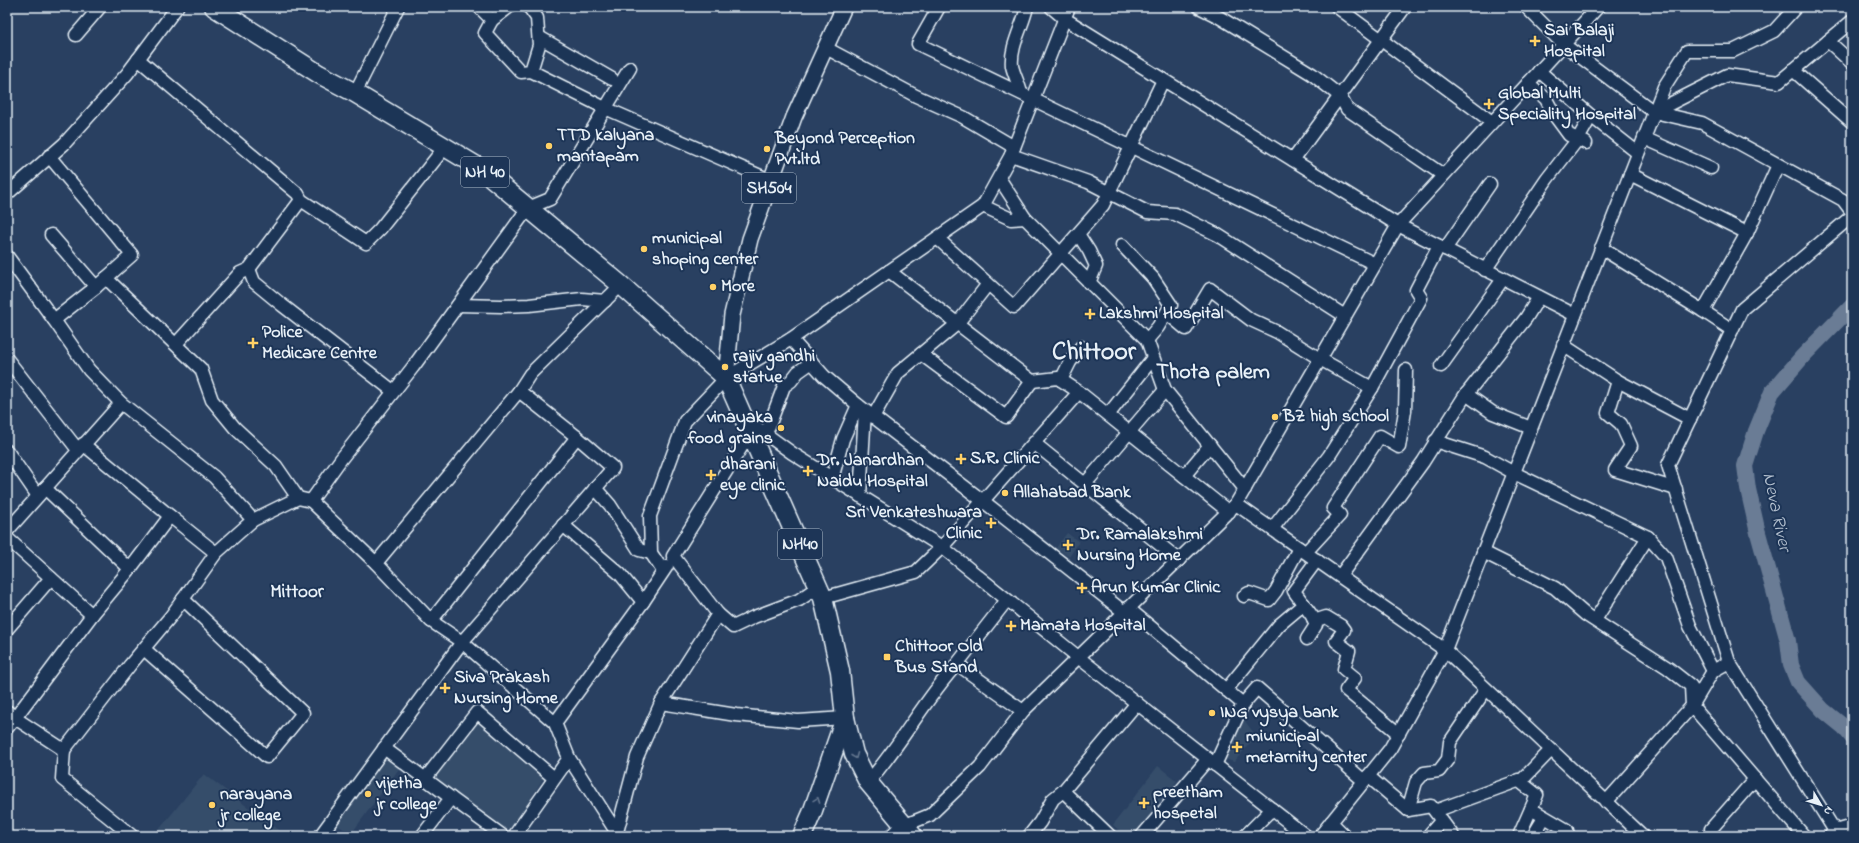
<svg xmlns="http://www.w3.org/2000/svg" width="1859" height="843" font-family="'Indie Flower',sans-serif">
  <rect width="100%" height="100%" fill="#294061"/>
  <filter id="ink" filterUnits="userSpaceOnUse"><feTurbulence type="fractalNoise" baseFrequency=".025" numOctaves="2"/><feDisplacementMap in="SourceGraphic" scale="8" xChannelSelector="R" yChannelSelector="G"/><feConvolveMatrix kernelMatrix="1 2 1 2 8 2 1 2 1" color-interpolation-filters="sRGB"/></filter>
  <g filter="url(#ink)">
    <g fill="#364d6b">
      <polygon points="1067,533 1079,542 1069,557 1056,548"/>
      <polygon points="1241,716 1256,736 1234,762 1222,758"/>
      <polygon points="478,719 544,777 508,835 432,778"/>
      <polygon points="386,752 401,766 351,834 334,823"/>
      <polygon points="1158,766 1177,781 1134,836 1126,836 1113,825"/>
      <polygon points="204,774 286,836 154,836"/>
    </g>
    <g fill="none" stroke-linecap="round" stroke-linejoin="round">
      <polyline stroke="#6b7c95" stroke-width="16" points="1852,306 1803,356 1772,392 1756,431 1745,466 1748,489 1758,533 1788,641 1791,665 1798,682 1823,710 1844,727 1852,737"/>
      <defs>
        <g id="minor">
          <polyline points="479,7 492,20 485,33 521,72 531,71 539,45 537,18 529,7"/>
          <polyline points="939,7 918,44 1375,264"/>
          <polyline points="1051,7 1065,19 1398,225 1575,315"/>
          <polyline points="1199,7 1219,17 1312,74 1340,96 1347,109 1443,175"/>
          <polyline points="1337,7 1492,122"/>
          <polyline points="1526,7 1563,44 1654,112 1727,75 1779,82 1852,21"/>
          <polyline points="492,20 509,7"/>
          <polyline points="76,35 100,7"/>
          <polyline points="539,37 612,79"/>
          <polyline points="1828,41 1852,63"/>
          <polyline points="826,48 916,96 963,117 1014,147"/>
          <polyline points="138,59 298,194 301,200 366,243 380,229 445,147"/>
          <polyline points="1793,70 1852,122"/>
          <polyline points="531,71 605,108 772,181"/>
          <polyline points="1539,71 1591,116 1638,153"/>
          <polyline points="1528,83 1546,99 1555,116 1569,135 1586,143"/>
          <polyline points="355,93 398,7"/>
          <path d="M1021,93C1019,84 1014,75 1012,66C1010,46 1023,26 1027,7"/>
          <polyline points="1654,112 1702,123 1843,200 1852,212"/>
          <polyline points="1644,138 1711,168"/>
          <polyline points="1011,155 1088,182 1147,212 1175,214 1218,235 1345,316"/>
          <polyline points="1293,160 1405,7"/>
          <polyline points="1630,174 1747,233 1778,165"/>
          <polyline points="999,178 1025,218 1147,340 1165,390 1245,489"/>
          <polyline points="7,194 64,144 127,74 177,7"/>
          <polyline points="983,206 1011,219 1025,218"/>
          <polyline points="1078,234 1089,251 1096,266 1089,283"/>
          <polyline points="51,235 96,287"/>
          <polyline points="937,238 1014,307 1103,205 1163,80"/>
          <polyline points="1122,245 1153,278 1171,305 1158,327 1147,340"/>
          <polyline points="1601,248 1703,311"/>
          <polyline points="1445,249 1490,184"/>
          <polyline points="7,256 54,320"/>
          <polyline points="249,269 254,282 282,305 393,391"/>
          <polyline points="1485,270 1547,179 1578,139 1591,116"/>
          <polyline points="889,271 1032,381 1058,378 1079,392"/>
          <polyline points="106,278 201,369 212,400 235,428 276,466 298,498 311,501 341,459 413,367 528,208 550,199 630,68"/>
          <polyline points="458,305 501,306 529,305 582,299 605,301"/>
          <polyline points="1167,313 1186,329 1210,289 1251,320 1277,332 1320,359 1372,388"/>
          <polyline points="1732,330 1703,311 1747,233"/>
          <polyline points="791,339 824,376 858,405 983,501 1124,612"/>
          <polyline points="176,344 240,273 249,269 301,200"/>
          <polyline points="1563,345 1618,381 1690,419"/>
          <polyline points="921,354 1006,417 1032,381"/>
          <polyline points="7,359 78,450"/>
          <polyline points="1441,366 1503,279"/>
          <polyline points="1061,380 1070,362 1081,347"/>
          <polyline points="1618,381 1608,413 1621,424 1631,446 1615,470 1676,489"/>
          <polyline points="1466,394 1493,413 1531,428"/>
          <polyline points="1108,415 1153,358"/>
          <polyline points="873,417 898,373 957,324 988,284"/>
          <polyline points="745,419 792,453 942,547 1078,657 1306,836"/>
          <polyline points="766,434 784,386 791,381 798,372 812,362"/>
          <polyline points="1435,441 1485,457 1514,473 1648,537"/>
          <polyline points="1034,443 1179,560"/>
          <polyline points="83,444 170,516"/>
          <polyline points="7,451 38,496"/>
          <polyline points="1184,476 1210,445"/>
          <polyline points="832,479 843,439 858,405"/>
          <polyline points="1085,484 1165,390"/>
          <polyline points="45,488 130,569 170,516 216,553"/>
          <polyline points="595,488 610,505 639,550 651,553"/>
          <polyline points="860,496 865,411"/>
          <polyline points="311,501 376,563 519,391 530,374 621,285"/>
          <polyline points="1236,504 1445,650 1643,836"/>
          <polyline points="253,520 298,498"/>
          <polyline points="1272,529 1329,456 1372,388 1421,298 1416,290 1439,246"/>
          <polyline points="7,531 121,403 89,370 54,320 96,287 132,255 49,156"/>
          <polyline points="7,538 92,615 15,718 7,711"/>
          <polyline points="1306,552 1340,515 1333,508 1380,436 1399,447 1405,411 1406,370"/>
          <polyline points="1483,552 1555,588 1586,615 1668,668 1691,686 1692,706 1804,836"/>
          <polyline points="376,563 431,621 577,437 519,391"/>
          <polyline points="663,571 651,553 650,516 685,421 726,378 791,339 983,206 1011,155 1069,7"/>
          <polyline points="1340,576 1423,462 1464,397 1526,318 1539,297"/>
          <polyline points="1244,596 1249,593 1269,600 1276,591 1299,548"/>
          <polyline points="823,598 916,572 942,547 1079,392 1229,512"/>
          <polyline points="1007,600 957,664 1023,711"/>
          <polyline points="643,602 667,566"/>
          <polyline points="1128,608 1243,704 1257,688 1364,781"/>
          <polyline points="718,614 733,627 754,617 799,600 818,587"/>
          <polyline points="92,615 130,569"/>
          <polyline points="1595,620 1648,537 1666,557 1690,626 1713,671 1729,662"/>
          <polyline points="431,621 462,642 613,468 577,437"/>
          <polyline points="1314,621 1326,617 1341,626 1344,630 1336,641 1349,651 1344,669 1355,678 1346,690 1399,734"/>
          <polyline points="7,629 51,578"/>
          <polyline points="1307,639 1316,625 1312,616 1294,591 1317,560"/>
          <polyline points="144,649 267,757 303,713 183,599"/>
          <polyline points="1226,690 1279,625 1304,604"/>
          <polyline points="661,703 718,614 673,556 742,446 752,437"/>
          <polyline points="7,728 15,718 64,750 130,665 171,616 216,553 253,520 214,477 121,403"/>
          <polyline points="384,748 451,798 422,836"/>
          <polyline points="64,750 62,779 132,836"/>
          <polyline points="569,758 619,836"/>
          <polyline points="1215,765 1243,704"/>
          <polyline points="1368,776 1408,810 1431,806 1453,836"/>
          <polyline points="425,779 477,712 554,778"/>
          <polyline points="1518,780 1537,795 1519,836"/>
          <path d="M868,782C901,745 924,700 957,664"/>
          <polyline points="1063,791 1137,703"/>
          <polyline points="451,798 503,836"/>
          <polyline points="1606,802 1692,706 1713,671"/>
          <polyline points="1531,809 1567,830 1568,836"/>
          <polyline points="1408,810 1416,782 1424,773 1439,771 1448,759 1450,742 1486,689"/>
          <polyline points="1435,811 1523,779 1551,750"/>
          <polyline points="1331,822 1345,836"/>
          <polyline points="903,826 930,815 980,767 1023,711 1236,504 1398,225 1598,7"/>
          <polyline points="1711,829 1755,779"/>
          <polyline points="1835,831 1852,826"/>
          <polyline points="320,836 462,642 555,723 643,602 620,574 563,525"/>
          <polyline points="514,836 569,758 555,723"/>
          <polyline points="614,836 617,832 637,757 661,703 736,715 798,721 845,718"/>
          <polyline points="1029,836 1040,822 1053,799 1063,791 1110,836"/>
          <polyline points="1142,836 1208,759"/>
          <polyline points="1245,836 1272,809"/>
          <polyline points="1320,836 1390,749 1445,650 1664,87 1687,51 1733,51 1774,31 1796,7"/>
          <polyline points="1428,836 1442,820"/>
          <polyline points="1533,836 1544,818"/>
          <polyline points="1830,836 1835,831 1729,662 1668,465 1742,309 1852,216"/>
        </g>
        <g id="major">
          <polyline points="726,378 732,315 750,239 794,117 844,7"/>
          <polyline points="893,836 903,826"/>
        </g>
        <g id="highway">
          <polyline points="214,7 319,74 355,93 480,168 621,285 726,378 823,598 840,671 845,718 854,754 868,782 913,836"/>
          <polyline points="802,836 812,813 845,718"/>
        </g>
      </defs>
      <use href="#minor" stroke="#e8f1f8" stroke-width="15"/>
      <use href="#major" stroke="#e8f1f8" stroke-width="18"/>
      <use href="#highway" stroke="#e8f1f8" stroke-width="21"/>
      <use href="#minor" stroke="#1d3557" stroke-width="12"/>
      <use href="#major" stroke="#1d3557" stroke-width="15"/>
      <use href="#highway" stroke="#1d3557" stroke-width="18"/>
    </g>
    <defs><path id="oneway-chevron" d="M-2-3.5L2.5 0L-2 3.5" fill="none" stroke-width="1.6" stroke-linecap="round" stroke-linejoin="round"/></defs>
    <g stroke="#64778f">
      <use href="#oneway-chevron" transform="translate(855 756) rotate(68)"/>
      <use href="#oneway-chevron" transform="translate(817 800) rotate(-70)"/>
    </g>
  </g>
  <g fill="#ffd166" stroke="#1d3557" stroke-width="1.5">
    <path d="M1533 35h4v4h4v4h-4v4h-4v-4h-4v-4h4z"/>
    <path d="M1487 98h4v4h4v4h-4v4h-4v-4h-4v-4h4z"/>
    <circle cx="549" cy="146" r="4"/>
    <circle cx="767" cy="149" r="4"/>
    <circle cx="644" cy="249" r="4"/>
    <circle cx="713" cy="287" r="4"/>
    <path d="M1088 308h4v4h4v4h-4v4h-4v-4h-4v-4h4z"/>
    <path d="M251 337h4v4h4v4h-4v4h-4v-4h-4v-4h4z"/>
    <circle cx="725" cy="367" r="4"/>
    <circle cx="1275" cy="417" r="4"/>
    <circle cx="781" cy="428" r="4"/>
    <path d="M959 453h4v4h4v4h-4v4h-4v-4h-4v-4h4z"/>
    <path d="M806 465h4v4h4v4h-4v4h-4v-4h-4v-4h4z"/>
    <path d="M709 469h4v4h4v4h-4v4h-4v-4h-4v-4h4z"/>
    <circle cx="1005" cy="493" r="4"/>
    <path d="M989 517h4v4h4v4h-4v4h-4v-4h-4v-4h4z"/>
    <path d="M1066 539h4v4h4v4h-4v4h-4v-4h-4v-4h4z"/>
    <path d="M1080 582h4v4h4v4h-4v4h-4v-4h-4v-4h4z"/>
    <path d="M1009 620h4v4h4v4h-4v4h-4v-4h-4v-4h4z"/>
    <rect x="883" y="653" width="8" height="8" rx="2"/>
    <path d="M443 682h4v4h4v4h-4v4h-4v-4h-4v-4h4z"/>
    <circle cx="1212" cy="713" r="4"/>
    <path d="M1235 741h4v4h4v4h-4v4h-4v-4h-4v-4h4z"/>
    <circle cx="368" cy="794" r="4"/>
    <path d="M1142 797h4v4h4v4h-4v4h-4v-4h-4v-4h4z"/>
    <circle cx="212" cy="805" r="4"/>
  </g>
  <g text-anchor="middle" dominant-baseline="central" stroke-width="4" stroke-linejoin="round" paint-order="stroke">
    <g fill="#1d3557" stroke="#abb9c8" stroke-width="1">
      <rect x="461" y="157" width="48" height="30" rx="3"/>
      <rect x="742" y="173" width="54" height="30" rx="3"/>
      <rect x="778" y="529" width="44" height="30" rx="3"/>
    </g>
    <g font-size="17" font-weight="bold" fill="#e8f1f8">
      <text x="485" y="172">NH 40</text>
      <text x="769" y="188">SH504</text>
      <text x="800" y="544">NH40</text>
    </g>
    <g font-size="18" font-weight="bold" fill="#e8f1f8" stroke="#1d3557" text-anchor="start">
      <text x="1544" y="31">Sai Balaji<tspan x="1544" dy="21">Hospital</tspan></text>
      <text x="1498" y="94">Global Multi<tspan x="1498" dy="21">Speciality Hospital</tspan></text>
      <text x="557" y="136">TTD kalyana<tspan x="557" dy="21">mantapam</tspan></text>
      <text x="775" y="139">Beyond Perception<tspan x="775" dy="21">Pvt.ltd</tspan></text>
      <text x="652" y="239">municipal<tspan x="652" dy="21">shoping center</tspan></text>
      <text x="721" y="287">More</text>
      <text x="1099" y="314">Lakshmi Hospital</text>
      <text x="262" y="333">Police<tspan x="262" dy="21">Medicare Centre</tspan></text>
      <text x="733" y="357">rajiv gandhi<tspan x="733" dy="21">statue</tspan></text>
      <text x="1283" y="417">BZ high school</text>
      <text x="773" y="418" text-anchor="end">vinayaka<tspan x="773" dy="21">food grains</tspan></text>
      <text x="970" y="459">S.R. Clinic</text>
      <text x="817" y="461">Dr. Janardhan<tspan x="817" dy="21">Naidu Hospital</tspan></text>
      <text x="720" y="465">dharani<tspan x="720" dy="21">eye clinic</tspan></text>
      <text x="1013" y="493">Allahabad Bank</text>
      <text x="982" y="513" text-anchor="end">Sri Venkateshwara<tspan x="982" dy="21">Clinic</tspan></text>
      <text x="1077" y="535">Dr. Ramalakshmi<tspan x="1077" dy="21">Nursing Home</tspan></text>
      <text x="1091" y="588">Arun Kumar Clinic</text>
      <text x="1020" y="626">Mamata Hospital</text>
      <text x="895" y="647">Chittoor Old<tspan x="895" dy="21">Bus Stand</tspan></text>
      <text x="454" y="678">Siva Prakash<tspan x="454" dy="21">Nursing Home</tspan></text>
      <text x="1220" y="713">ING vysya bank</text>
      <text x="1246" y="737">miunicipal<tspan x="1246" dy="21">metarnity center</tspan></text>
      <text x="376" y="784">vijetha<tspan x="376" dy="21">jr college</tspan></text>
      <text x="1153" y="793">preetham<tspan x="1153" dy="21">hospetal</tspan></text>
      <text x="220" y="795">narayana<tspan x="220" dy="21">jr college</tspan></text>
    </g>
    <g font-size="19" font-style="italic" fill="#b6c2d0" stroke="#1d3557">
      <text transform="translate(1776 512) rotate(78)">Neva River</text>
    </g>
    <g font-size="19" font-weight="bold" fill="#e8f1f8" stroke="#1d3557">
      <text x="297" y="592">Mittoor</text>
    </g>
    <g font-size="22" font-weight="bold" fill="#e8f1f8" stroke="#1d3557">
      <text x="1213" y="373">Thota palem</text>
    </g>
    <g font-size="26" font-weight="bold" fill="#e8f1f8" stroke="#1d3557">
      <text x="1094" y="353">Chittoor</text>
    </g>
  </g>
  <rect width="1859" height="843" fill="none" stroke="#1d3557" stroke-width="24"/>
  <rect x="12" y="12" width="1835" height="819" fill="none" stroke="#e8f1f8" stroke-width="1.5" filter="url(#ink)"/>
  <g transform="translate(1821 805) rotate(128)" stroke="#1d3557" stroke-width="3" paint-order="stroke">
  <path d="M0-3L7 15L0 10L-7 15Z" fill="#e8f1f8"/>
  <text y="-6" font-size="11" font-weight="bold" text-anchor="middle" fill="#e8f1f8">N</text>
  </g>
</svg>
